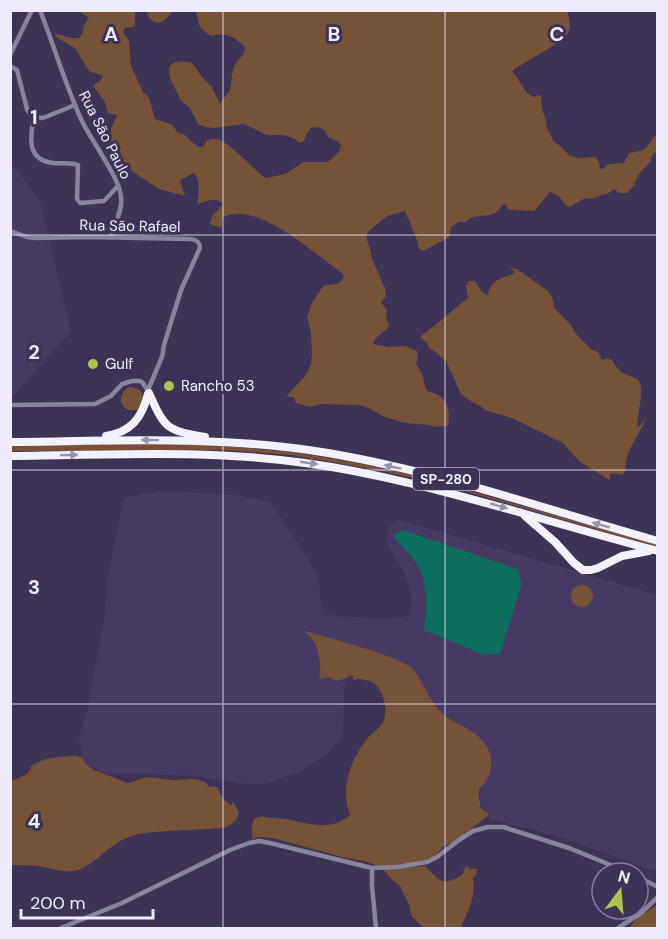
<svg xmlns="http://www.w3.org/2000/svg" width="668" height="939" font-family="'DM Sans',sans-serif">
  <rect width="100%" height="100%" fill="#3d3357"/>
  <g fill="#473a65">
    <polygon points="10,161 40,201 71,331 11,398"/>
    <polygon points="167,491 237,495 271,503 307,557 319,579 321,615 386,619 409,616 412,600 405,574 386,540 390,526 399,520 657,595 657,872 560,837 491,819 480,802 479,776 456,733 404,664 345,677 343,736 325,756 296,773 262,785 236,783 196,776 147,774 107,774 83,763 79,737 87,710 104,620 108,575 124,497"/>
  </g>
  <g fill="#765237">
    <path d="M79,11H135V26L133,27L125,28L123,32L129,41L131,66L143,92L149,98L155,119L173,125L177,132L185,135L192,142L199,147H203C206,142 209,138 215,139C228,139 253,170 266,178L285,174L304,162H328C333,157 341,152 341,145L337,141L329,138L324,130L318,127L310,128L303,142L300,143L295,139L284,135H267L244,124L214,128L205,127L198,124L190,108L180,100C178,90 162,72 172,64C178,60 186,61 192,63L202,77L212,87L220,104C222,99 226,96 229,92C233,83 230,72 236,63C240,57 245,55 245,47C234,37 227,32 212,36C198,29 199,25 196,11H568L570,27L566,38L513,70V73C519,78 526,96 534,97C535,97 537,95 539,95L541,96L542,109L546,120L547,128L554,142L559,145L570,156L578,158L596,157L599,162L600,168L603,169L609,164L624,163L629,153C646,150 646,150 654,136L657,137V151L653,154L650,162L639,174L634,185L627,193H619L614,189L607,194L601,195L595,198L583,199L570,207L566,206L559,196L550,192L536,209L534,211L511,210L507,208L506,204H504C501,207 498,212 493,214C483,217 473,214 465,222H459L451,227L450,235L448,238L423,251L419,249L416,237L405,211L387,216L369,231L367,235V240L371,251L372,259L385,288L386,297L381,302L387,311L386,318L389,326C384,333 375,336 373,344L389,347L405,346L417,351L418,355L416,364C420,370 423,375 424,382C425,386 426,390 428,391C431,393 435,393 438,395C449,401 450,414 448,426L436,427L429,425L405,423L385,417L366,407L359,405L320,404L310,407L296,403L294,397H287L288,394L306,375L311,364L312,354L311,333L307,317L312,303L323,286C332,283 339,287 344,277L342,273C316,255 257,200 224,217L222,221V228L210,224L212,217L223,204C216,196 206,201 198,204C197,193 202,183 194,173L180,180L185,196L159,189L133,172L120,158L111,151V128L117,115L108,113L105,102L94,87L95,84L101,80L103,76L89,71L75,48L59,39L55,35L56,34L72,38H79L82,34L84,25L89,18Z"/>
    <path d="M146,11V10L172,11C164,25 152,28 146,11Z"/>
    <path d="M511,268L517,269L548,291L552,297L555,309L571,325L576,334L592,350L598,352L602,360C616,356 612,364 620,371C625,375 631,376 637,379C646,385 637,415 637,426H640L646,417C642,430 633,441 628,454C626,460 626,467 624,474L622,475C618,474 613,472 610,475V480L606,478L579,461L563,443L512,418L484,410L481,406L472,402L461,394L446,361L434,351L429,348L427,343L421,338L422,335C438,324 452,310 468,298L466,286L469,281H475L482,292L488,295C491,280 499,279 513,274L514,272Z"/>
    <path d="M129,387C146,388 143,397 142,410H128C118,404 119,393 129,387Z"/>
    <polygon points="190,443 292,452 353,462 417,476 657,544 657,547 447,486 382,471 291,455 226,450 11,451 10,445"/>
    <circle cx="582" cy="596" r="11"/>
    <path d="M304,631C325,637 401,656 413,669C424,683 430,703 444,715C458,726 475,729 485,744C494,756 493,770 485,783C483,785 480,787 479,790C478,793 480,804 481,808C483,811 485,811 489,813L488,816L453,842L444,846L433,857L403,868L425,866C440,881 442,887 462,875L466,865L470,869H477L476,875L473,879C476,898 467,912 461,928H424L412,917L409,905L400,886L393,881L382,868L368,862L342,857L273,838L258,837L252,839V825L254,819C264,815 262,817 272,818C299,818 326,836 350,815C340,789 350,761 366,740C372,732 381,729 384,719C388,710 383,690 375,684C370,680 359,678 353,680V676H351L337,681L329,677L320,679C319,674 321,668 320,663C318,648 316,640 304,631Z"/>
    <path d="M75,756L82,757L85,763L94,770L128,783L147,777L172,780L195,779L206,782L208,786L217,787C221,794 223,801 231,805L233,801L239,813C236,822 232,825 224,828C206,829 188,830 169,831C155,832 142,832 129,837C110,843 94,867 74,871C63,873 50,868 38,866C29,865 20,865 11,865V781C16,779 23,777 28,773C33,767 27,769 33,765C49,756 57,757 75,756Z"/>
    <polygon points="657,905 657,928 629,928 637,918"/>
  </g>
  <path fill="#0d6e5d" d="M403,530L517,569L522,584L500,654H482L424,630C427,607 429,582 415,561C408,552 400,545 393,536Z"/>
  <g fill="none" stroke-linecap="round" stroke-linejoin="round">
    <g stroke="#8a839d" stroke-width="4.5">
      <path d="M40,10C54,46 65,84 81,119C90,139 120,178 121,197C123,210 114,225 111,237"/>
      <polyline points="10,55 32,10"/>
      <polyline points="10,66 17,70 27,109 30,114 34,117"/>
      <path d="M75,105L43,118L34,117C30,136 26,160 53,163C62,164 70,162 78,165L77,199L80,203L104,201L118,186"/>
      <path d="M10,231L27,237L35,238L88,237L191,239C197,240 200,242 200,248L181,290L164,345L162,357L148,390"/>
      <polyline points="10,405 95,404 111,396 122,384 132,381 140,381 143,383 148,391"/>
      <polyline points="372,868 372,886 376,928"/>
      <polyline points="638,877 658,887"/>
      <polyline points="61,928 122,903 230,850 249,843 259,841 270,843 372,868 398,867 427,862 437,857 459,840 473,831 488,827 503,827 569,848 630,873"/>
      <polyline points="618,928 641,913 658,897"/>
    </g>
    <g stroke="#f4f1fe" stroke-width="8">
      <path d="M149,393C165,429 166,430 205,437"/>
      <path d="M106,436C131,432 142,418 148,394"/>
      <path d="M10,442C116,441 223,435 328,453C440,472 548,510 658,541"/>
      <path d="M10,456C108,455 208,449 305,463C379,473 450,493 522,513C567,526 612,539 658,551"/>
      <polyline points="525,516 555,542 574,563 583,570 591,570 598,568 622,556 649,551"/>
    </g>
  </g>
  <defs><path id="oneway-solid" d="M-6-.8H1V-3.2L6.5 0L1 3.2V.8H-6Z" transform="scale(1.5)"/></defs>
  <g fill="#9892aa">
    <use href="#oneway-solid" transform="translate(150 440) rotate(-179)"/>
    <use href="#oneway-solid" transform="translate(69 455) rotate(-1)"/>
    <use href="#oneway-solid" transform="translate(309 463) rotate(8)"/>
    <use href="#oneway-solid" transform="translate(393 467) rotate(-167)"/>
    <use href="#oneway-solid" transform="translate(499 506) rotate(16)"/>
    <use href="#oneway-solid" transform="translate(601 525) rotate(-164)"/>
  </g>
  <path fill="none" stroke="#f0ecff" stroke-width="1.5" stroke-opacity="0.55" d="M223,10V928M445,10V928M10,235H658M10,470H658M10,704H658"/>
  <g fill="#b2c34c" stroke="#3d3357" stroke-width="2">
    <circle cx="93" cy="364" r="6"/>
    <circle cx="169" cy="386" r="6"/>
  </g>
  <g text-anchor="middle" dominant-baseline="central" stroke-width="6" stroke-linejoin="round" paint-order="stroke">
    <rect fill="#3d3357" stroke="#bab4cd" stroke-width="1.5" x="413" y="468" width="66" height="22" rx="4.5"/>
    <g font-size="14" font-weight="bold" fill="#f0ecff">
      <text x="446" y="479">SP-280</text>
    </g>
    <g font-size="15" fill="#f0ecff" stroke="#3d3357">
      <text transform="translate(105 135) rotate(63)">Rua São Paulo</text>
      <text transform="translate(130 226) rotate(1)">Rua São Rafael</text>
    </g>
    <g font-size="15" fill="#f0ecff" stroke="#3d3357" text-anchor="start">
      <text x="105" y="364">Gulf</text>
      <text x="181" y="386">Rancho 53</text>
    </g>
  </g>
  <g font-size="20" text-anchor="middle" font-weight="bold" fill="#f0ecff" stroke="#3d3357" stroke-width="6" stroke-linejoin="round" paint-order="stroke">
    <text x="111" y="41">A</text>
    <text x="334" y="41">B</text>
    <text x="557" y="41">C</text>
    <text x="34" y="124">1</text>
    <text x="34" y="359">2</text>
    <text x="34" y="594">3</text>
    <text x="34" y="828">4</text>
  </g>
  <rect width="668" height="939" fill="none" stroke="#f0ecff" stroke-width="24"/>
  <g transform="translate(620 891) rotate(16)"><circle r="28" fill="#3d3357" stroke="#857d9a" stroke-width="1.5"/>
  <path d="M0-4.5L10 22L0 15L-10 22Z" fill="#b2c34c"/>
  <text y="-9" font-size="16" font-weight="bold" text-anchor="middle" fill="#f0ecff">N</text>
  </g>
  <path d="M21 909v9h132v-9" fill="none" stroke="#f0ecff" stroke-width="3"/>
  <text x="30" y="909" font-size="18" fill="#f0ecff" stroke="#3d3357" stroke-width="4.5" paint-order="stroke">200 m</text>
</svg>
